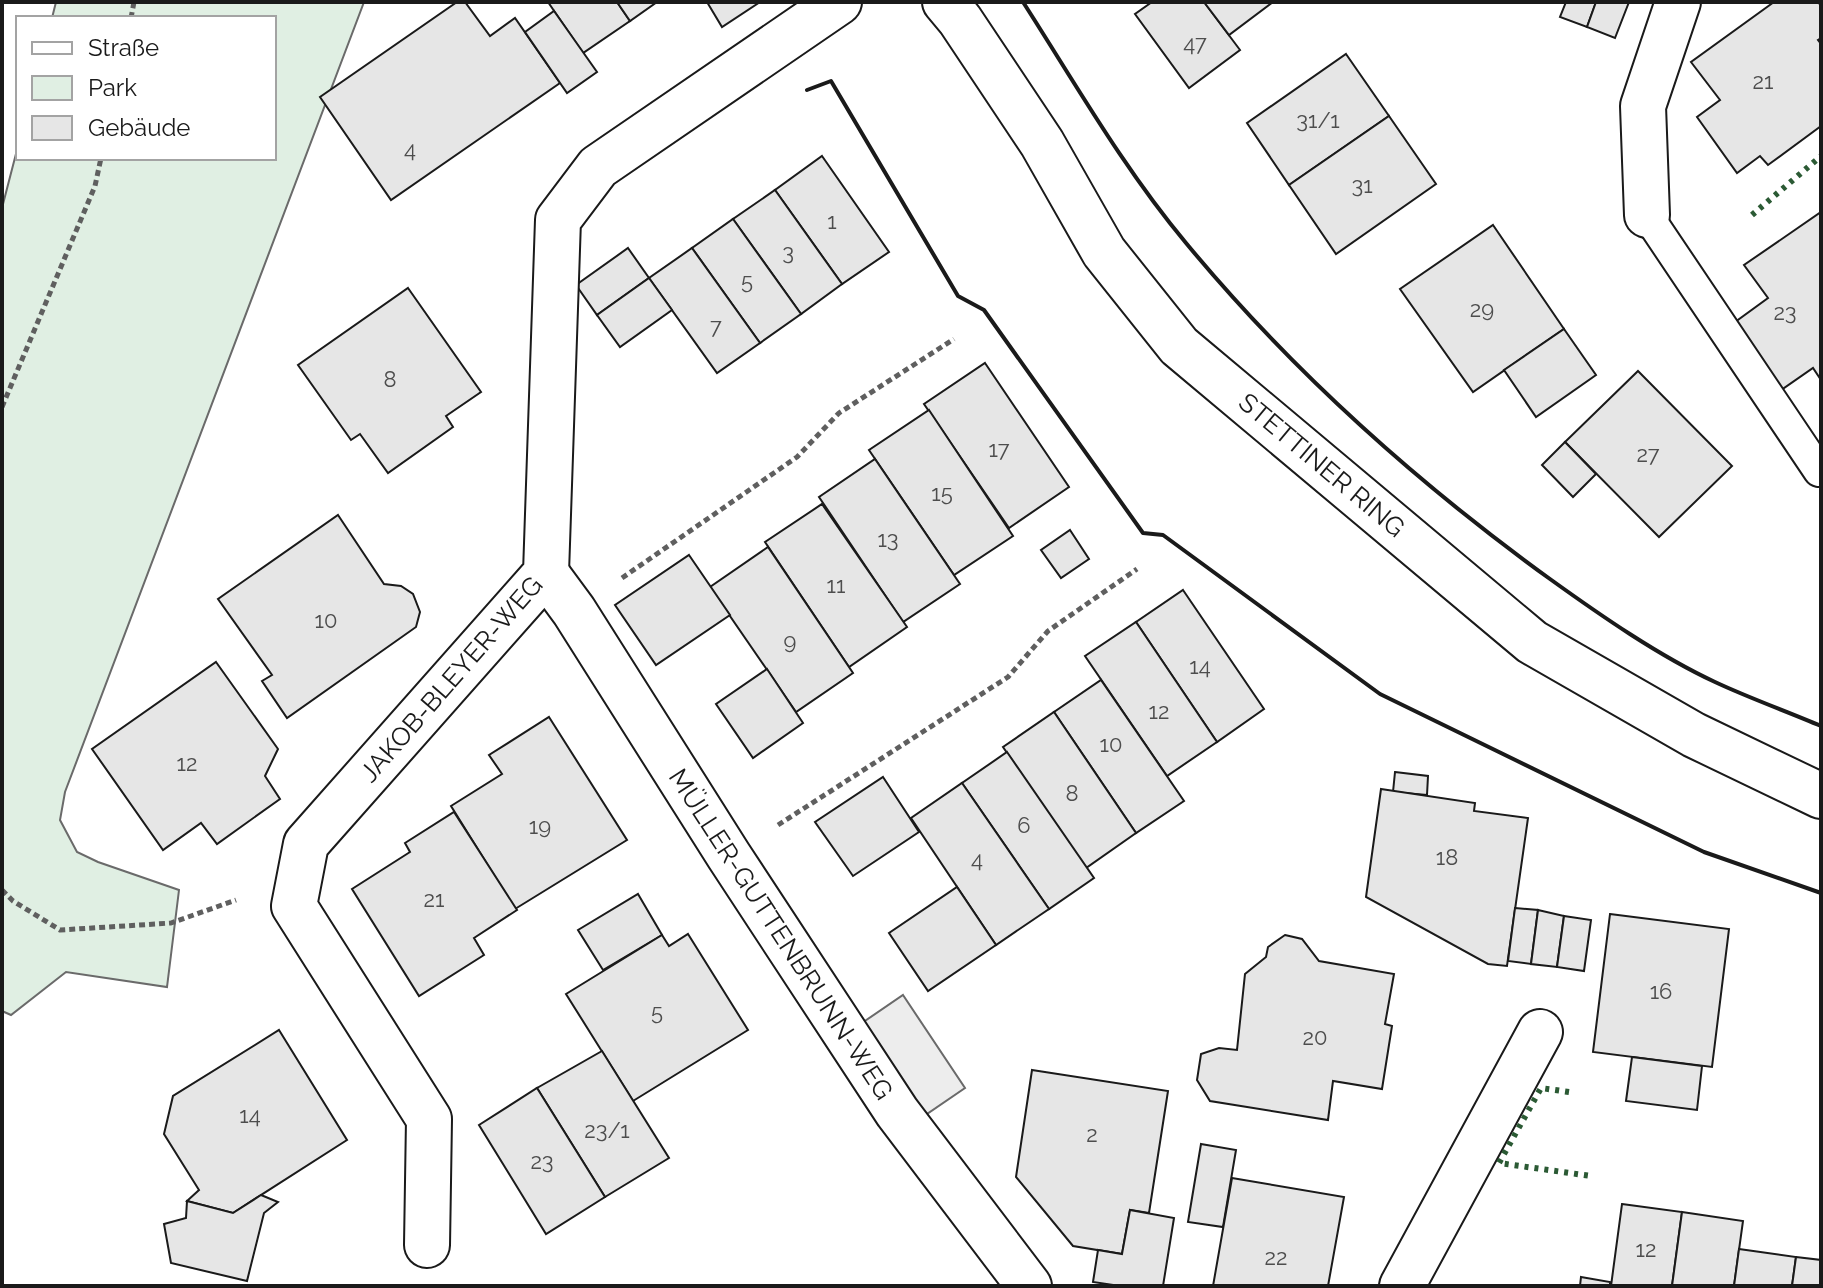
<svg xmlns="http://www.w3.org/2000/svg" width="1823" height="1288" font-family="Raleway,sans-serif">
  <rect width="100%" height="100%" fill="#fff"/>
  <polygon fill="#e0efe3" stroke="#6a6a6a" stroke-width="2" points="56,2 364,2 65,792 60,820 77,852 98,862 179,890 167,987 66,972 11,1015 2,1011 2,208 18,146 18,158 274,158 274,18 52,18"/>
  <polygon fill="#ededed" stroke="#6a6a6a" stroke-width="2" points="903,995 965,1088 921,1118 859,1025"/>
  <g fill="#e6e6e6" stroke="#1a1a1a" stroke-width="2">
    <polygon points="457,2 465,2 490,36 515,18 560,83 391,200 320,97"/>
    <polygon points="548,2 617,2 630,21 583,53"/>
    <polygon points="617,2 657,2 630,21"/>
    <polygon points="707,2 760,2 722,27"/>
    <polygon points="1152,2 1204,2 1240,50 1189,88 1135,14"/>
    <polygon points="1204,2 1273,2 1229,35"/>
    <polygon points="1566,2 1596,2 1587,27 1560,17"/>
    <polygon points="1596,2 1629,2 1615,38 1587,27"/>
    <polygon points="1774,2 1818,2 1821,6 1821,38 1818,40 1821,44 1821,126 1768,165 1760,156 1737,173 1697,117 1720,100 1691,62"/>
    <polygon points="554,11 597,72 567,93 525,32"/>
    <polygon points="1346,54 1389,116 1289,185 1247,123"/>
    <polygon points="1389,116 1436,184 1336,254 1289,185"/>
    <polygon points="822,156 889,252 842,284 775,190"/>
    <polygon points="775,190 842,284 801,314 733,219"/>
    <polygon points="1821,212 1821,380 1813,368 1777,393 1731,325 1768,298 1744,265"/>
    <polygon points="733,219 801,314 760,343 692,248"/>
    <polygon points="1493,225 1564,329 1473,392 1400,289"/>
    <polygon points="628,248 649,278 597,315 576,285"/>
    <polygon points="692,248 760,343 717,373 649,278"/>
    <polygon points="649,278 672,310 620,347 597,315"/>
    <polygon points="408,288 481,392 446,416 453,427 388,473 360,434 351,440 298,365"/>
    <polygon points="1564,329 1596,375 1536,417 1504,370"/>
    <polygon points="985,363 1069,487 1009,528 924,404"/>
    <polygon points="1638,371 1732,466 1659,537 1565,442"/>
    <polygon points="929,410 1013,536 954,575 869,450"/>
    <polygon points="1565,442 1596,474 1573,497 1542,465"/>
    <polygon points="875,459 960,584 903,622 819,497"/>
    <polygon points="822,504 907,627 849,667 765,542"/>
    <polygon points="338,515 384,584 401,586 413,594 420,612 416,627 287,718 262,681 272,675 218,599"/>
    <polygon points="1070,530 1089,559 1061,578 1041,550"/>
    <polygon points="768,547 853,673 796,712 710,587"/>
    <polygon points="689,555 730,615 656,665 615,605"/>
    <polygon points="1183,590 1264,709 1217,742 1136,622"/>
    <polygon points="1136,622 1217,742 1167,776 1085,656"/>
    <polygon points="216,662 278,749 265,776 280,799 217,844 201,823 163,850 92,749"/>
    <polygon points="767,669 803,723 753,758 716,704"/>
    <polygon points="1101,680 1184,801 1136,833 1054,712"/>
    <polygon points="1054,712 1136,833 1086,868 1003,747"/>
    <polygon points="549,717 627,840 515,909 451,806 502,774 489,755"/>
    <polygon points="1007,752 1094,878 1049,909 962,783"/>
    <polygon points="1395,772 1428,776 1427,795 1393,792"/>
    <polygon points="883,777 919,832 853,876 815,822"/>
    <polygon points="962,783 1049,909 996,945 911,818"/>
    <polygon points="1381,789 1475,803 1474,811 1528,818 1507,966 1488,964 1366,897"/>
    <polygon points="454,812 517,910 474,938 484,955 419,996 352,889 410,852 405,843"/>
    <polygon points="957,887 996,945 928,991 889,933"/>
    <polygon points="638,894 662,935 603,970 578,930"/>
    <polygon points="1515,908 1538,910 1531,964 1508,961"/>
    <polygon points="1538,910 1564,916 1557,967 1531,964"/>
    <polygon points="1610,914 1729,929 1712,1067 1593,1052"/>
    <polygon points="1564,916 1591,920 1584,971 1557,967"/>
    <polygon points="688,934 748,1030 633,1101 566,994 662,935 669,946"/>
    <polygon points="1285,935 1302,939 1319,961 1394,974 1385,1024 1392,1026 1382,1089 1333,1081 1328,1120 1210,1101 1197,1080 1201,1054 1219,1048 1237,1050 1245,974 1266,957 1268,947"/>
    <polygon points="279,1030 347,1140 233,1213 187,1201 199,1190 164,1134 173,1096"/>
    <polygon points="602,1051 669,1158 605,1197 537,1088"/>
    <polygon points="1632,1057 1702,1066 1697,1110 1626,1101"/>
    <polygon points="1032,1070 1168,1091 1149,1213 1130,1210 1122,1254 1073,1246 1016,1177"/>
    <polygon points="537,1088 605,1197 546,1234 479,1125"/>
    <polygon points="1201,1144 1236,1150 1223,1227 1188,1222"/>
    <polygon points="1232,1178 1344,1197 1328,1286 1213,1286"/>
    <polygon points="261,1195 278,1202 264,1213 247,1281 171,1263 164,1224 186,1218 187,1201 233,1213"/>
    <polygon points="1622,1204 1682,1212 1672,1286 1611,1286"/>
    <polygon points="1130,1210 1174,1218 1163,1286 1120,1286 1093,1282 1098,1250 1122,1254"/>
    <polygon points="1682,1212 1743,1221 1734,1286 1672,1286"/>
    <polygon points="1739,1249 1796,1257 1792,1286 1734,1286"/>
    <polygon points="1796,1257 1821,1260 1821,1286 1792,1286"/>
    <polygon points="1581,1277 1610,1282 1610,1286 1580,1286"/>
  </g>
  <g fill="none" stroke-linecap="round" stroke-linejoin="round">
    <defs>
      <polyline id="lane" points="1647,215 1819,471"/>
      <g id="street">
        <polyline points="1647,215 1643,106 1678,2"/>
        <polyline points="546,573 574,611 729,856 897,1112 1029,1286"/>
        <polyline points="427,1245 429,1119 294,906 306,844 546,573 558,220 598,167 839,2"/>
        <polyline points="1402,1286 1540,1032"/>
      </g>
      <polyline id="secondary" points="945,2 960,20 1042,143 1104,252 1179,346 1532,642 1694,735 1821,796"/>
    </defs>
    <use href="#lane" stroke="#1a1a1a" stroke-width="34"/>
    <use href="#street" stroke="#1a1a1a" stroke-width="48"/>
    <use href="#secondary" stroke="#1a1a1a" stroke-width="48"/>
    <g stroke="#5f5f5f" stroke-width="5" stroke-dasharray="6 4" stroke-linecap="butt">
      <polyline points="131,18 134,2"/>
      <polyline points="2,407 95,186 101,158"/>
      <polyline points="622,578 797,457 839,413 954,339"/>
      <polyline points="778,825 1008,677 1048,631 1137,569"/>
      <polyline points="2,890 13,901 60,930 171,923 236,900"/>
    </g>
    <use href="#lane" stroke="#fff" stroke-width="30"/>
    <use href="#street" stroke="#fff" stroke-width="44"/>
    <use href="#secondary" stroke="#fff" stroke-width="44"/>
    <g stroke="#2b5a34" stroke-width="6" stroke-dasharray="4 6" stroke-linecap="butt">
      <polyline points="1752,215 1821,156"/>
      <polyline points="1569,1092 1541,1088 1499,1163 1591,1176"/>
    </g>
    <g stroke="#1a1a1a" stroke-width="4">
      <path d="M1023,2C1075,83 1124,169 1186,243C1292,371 1416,482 1550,579C1600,615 1659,656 1715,682C1749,698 1786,711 1821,726"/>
      <polyline points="807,90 831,81 958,296 984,310 1143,533 1163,535 1380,694 1704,852 1821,893"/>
    </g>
  </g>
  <g text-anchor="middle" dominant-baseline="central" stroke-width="6" stroke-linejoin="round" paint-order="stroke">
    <g font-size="22" fill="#4d4d4d">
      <text x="1195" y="43">47</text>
      <text x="1763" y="81">21</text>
      <text x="1318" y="120">31/1</text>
      <text x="410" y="149">4</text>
      <text x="1362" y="185">31</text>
      <text x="832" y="221">1</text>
      <text x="788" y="252">3</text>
      <text x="747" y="281">5</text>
      <text x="1482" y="309">29</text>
      <text x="1785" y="312">23</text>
      <text x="716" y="326">7</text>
      <text x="390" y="379">8</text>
      <text x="999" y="449">17</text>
      <text x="1648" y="454">27</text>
      <text x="942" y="493">15</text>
      <text x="888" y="539">13</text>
      <text x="836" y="585">11</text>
      <text x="326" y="620">10</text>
      <text x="790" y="641">9</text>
      <text x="1200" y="666">14</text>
      <text x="1159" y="711">12</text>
      <text x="1111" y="744">10</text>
      <text x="187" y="763">12</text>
      <text x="1072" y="793">8</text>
      <text x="1024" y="825">6</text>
      <text x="540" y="826">19</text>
      <text x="1447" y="857">18</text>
      <text x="977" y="859">4</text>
      <text x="434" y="899">21</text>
      <text x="1661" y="991">16</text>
      <text x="657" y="1012">5</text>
      <text x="1315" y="1037">20</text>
      <text x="250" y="1115">14</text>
      <text x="607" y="1130">23/1</text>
      <text x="1092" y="1134">2</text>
      <text x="542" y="1161">23</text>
      <text x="1646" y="1249">12</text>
      <text x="1276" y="1257">22</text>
    </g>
    <g font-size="26" fill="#1a1a1a" stroke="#fff">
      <text transform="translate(1322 465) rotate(40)">STETTINER RING</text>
      <text transform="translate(451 679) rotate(-49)">JAKOB-BLEYER-WEG</text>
      <text transform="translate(781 934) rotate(57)">MÜLLER-GUTTENBRUNN-WEG</text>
    </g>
  </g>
  <rect width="1823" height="1288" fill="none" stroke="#1a1a1a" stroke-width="8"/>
  <rect x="16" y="16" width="260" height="144" fill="#ffffff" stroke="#a3a3a3" stroke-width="2"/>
  <rect x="32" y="42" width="40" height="12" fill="#ffffff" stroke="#a3a3a3" stroke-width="2"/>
  <text x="88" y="56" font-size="24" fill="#1a1a1a">Straße</text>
  <rect x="32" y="76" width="40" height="24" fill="#e0efe3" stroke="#a3a3a3" stroke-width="2"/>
  <text x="88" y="96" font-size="24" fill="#1a1a1a">Park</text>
  <rect x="32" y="116" width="40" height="24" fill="#e6e6e6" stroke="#a3a3a3" stroke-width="2"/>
  <text x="88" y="136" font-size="24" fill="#1a1a1a">Gebäude</text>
</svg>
